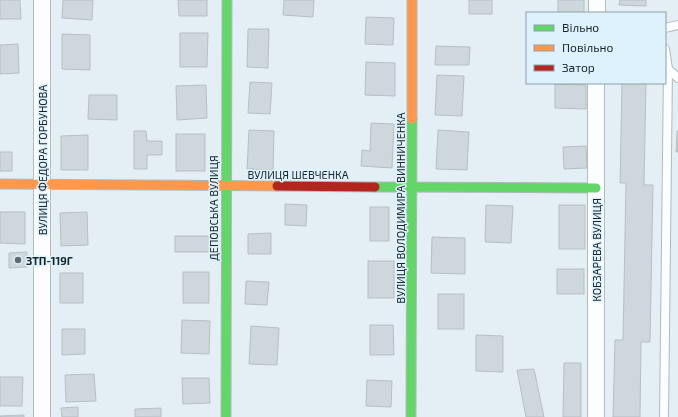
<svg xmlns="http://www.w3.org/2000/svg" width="678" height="417" font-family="'Exo 2',sans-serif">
  <rect width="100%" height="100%" fill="#e4eff5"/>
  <g fill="#cdd7dc" stroke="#b5bfc4">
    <polygon points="0,0 20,0 21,19 0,19"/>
    <polygon points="63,0 93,0 92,20 62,18"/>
    <polygon points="178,0 207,0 207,16 179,16"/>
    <polygon points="284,0 314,0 313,17 283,15"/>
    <rect x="469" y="0" width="23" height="14"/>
    <rect x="558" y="0" width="26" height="13"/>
    <polygon points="620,0 646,0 646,6 619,5"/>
    <polygon points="366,17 394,18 393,45 365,44"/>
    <polygon points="248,29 269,29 268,68 247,67"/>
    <polygon points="180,33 208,33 207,67 180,67"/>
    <polygon points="62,34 90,35 90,70 62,69"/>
    <polygon points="18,44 19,73 0,74 0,45"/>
    <polygon points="436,46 470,47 469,65 435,65"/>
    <polygon points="366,62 395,63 395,96 365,95"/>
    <polygon points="437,75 464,76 462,116 435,115"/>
    <polygon points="250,82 272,83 270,114 248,113"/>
    <polygon points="622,83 646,83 644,185 653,185 650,342 641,342 640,417 613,417 615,340 623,340 626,183 620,183"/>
    <polygon points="555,84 586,85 586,109 555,108"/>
    <polygon points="206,85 207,118 177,120 176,86"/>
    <polygon points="89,95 117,95 117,120 88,119"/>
    <polygon points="371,123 394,124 392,168 361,166 362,150 370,151"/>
    <polygon points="249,130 274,131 273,170 247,169"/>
    <polygon points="438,130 469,132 467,170 436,169"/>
    <polygon points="134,131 146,131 147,141 162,141 162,155 147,155 147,169 134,169"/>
    <polygon points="677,131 678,131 678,152 676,152"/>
    <rect x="176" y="134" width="29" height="37"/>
    <polygon points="88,135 88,170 61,170 61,136"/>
    <polygon points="586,146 587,168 564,169 563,147"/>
    <rect x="0" y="152" width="12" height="19"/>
    <polygon points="285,204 307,205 306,226 285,225"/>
    <polygon points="486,205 513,206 511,243 485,242"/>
    <rect x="559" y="205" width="26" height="44"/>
    <rect x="370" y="207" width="19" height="34"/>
    <polygon points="0,212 25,212 25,244 0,243"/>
    <polygon points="87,212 88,245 61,246 60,213"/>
    <polygon points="271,233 271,254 248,254 248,234"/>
    <rect x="175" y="236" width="37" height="16"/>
    <polygon points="432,237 465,238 465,274 431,273"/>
    <polygon points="27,252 27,267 9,268 9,253"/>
    <rect x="368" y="261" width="26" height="37"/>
    <rect x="557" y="269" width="27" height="25"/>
    <rect x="183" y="272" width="26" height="31"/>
    <rect x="60" y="273" width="23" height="30"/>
    <polygon points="246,281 269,282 267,305 245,304"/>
    <rect x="438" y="294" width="26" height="35"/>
    <polygon points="182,320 210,321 209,354 181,353"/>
    <polygon points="370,325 393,325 394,355 370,355"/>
    <polygon points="251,326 279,328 277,365 249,364"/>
    <polygon points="62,329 85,329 85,354 62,355"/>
    <polygon points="476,335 503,336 503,372 476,371"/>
    <polygon points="564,363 581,363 581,417 563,417"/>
    <polygon points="534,369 544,417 526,417 517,370"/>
    <polygon points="94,374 96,401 66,402 65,375"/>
    <polygon points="0,377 23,377 22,406 0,406"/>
    <polygon points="182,378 209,378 210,403 183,404"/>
    <polygon points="367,380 392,381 391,407 366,406"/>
    <polygon points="78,407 78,417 62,417 61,408"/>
    <polygon points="161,408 161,417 135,417 135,409"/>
    <polygon points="24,415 24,417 0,417 0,416"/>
  </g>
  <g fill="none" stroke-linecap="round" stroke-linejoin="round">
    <defs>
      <g id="lane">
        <polyline points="665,28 678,25"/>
        <polyline points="665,49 668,69 678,78"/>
        <polyline points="664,417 668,69"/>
      </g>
      <g id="street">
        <polyline points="597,13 597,0"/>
        <polyline points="42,417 42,0"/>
        <polyline points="596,417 596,83"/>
      </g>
      <g id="fast">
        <polyline points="375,187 596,188"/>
        <polyline points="226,417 227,0"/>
        <polyline points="411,417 412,119"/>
      </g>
      <g id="slow">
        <polyline points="412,119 412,0"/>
        <polyline points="0,184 277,186"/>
      </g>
      <polyline id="jam" points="277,186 375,187"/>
    </defs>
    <use href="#lane" stroke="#b0babf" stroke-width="10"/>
    <use href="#street" stroke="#b0babf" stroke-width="18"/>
    <use href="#fast" stroke="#b0babf" stroke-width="11"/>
    <use href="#slow" stroke="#b0babf" stroke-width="11"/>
    <use href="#jam" stroke="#b0babf" stroke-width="11"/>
    <use href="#lane" stroke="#fbfdfe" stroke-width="8"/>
    <use href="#street" stroke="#fbfdfe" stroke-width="16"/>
    <use href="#fast" stroke="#63d668" stroke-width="9"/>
    <use href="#slow" stroke="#ff974d" stroke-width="9"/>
    <use href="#jam" stroke="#b3261e" stroke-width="9"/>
  </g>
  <circle fill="#616c70" stroke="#ddf2fc" stroke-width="1.5" cx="18" cy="260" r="4"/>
  <g text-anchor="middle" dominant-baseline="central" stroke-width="3" stroke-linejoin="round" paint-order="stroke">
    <g font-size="11" fill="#1b2529" stroke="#ddf2fc">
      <text transform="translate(42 160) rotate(-90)">ВУЛИЦЯ ФЕДОРА ГОРБУНОВА</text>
      <text x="298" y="174">ВУЛИЦЯ ШЕВЧЕНКА</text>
      <text transform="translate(213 208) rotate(-90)">ДЕПОВСЬКА ВУЛИЦЯ</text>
      <text transform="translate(400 208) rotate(-90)">ВУЛИЦЯ ВОЛОДИМИРА ВИННИЧЕНКА</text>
      <text transform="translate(596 250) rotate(-90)">КОБЗАРЕВА ВУЛИЦЯ</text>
    </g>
    <g font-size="11" font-weight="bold" fill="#1b2529" stroke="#ddf2fc" text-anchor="start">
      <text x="26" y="260">ЗТП-119Г</text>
    </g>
  </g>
  <rect x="526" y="12" width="140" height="72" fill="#ddf2fc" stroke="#8fa0a8"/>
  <rect x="534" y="25" width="20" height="6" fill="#63d668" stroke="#8fa0a8"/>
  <text x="562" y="32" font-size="12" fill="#1b2529">Вільно</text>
  <rect x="534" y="45" width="20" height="6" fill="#ff974d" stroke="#8fa0a8"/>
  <text x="562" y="52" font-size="12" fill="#1b2529">Повільно</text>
  <rect x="534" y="65" width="20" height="6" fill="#b3261e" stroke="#8fa0a8"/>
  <text x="562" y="72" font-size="12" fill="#1b2529">Затор</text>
</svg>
